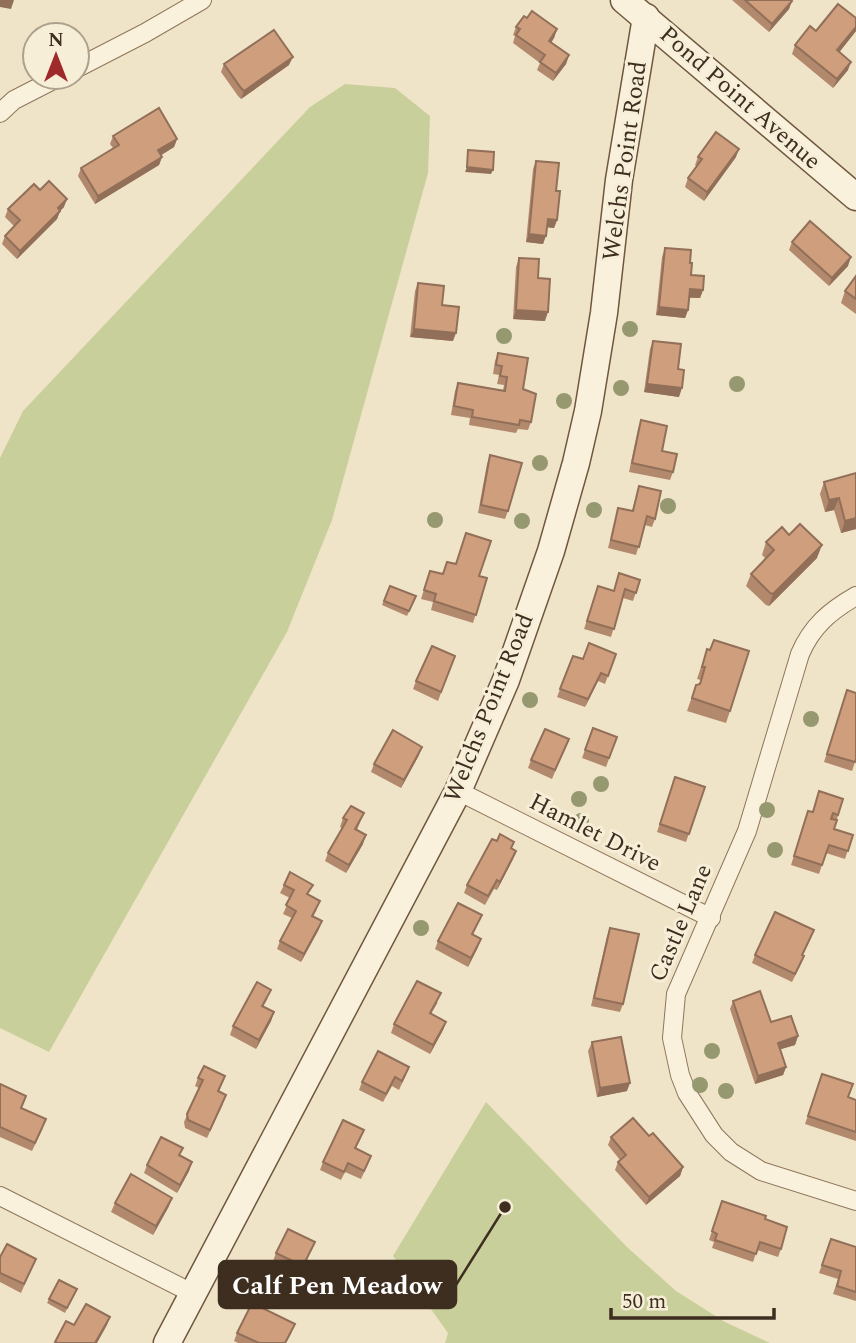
<svg xmlns="http://www.w3.org/2000/svg" width="856" height="1343" font-family="Spectral,serif">
  <rect width="100%" height="100%" fill="#f0e4c8"/>
  <g fill="#c9cf9b">
    <polygon points="345,84 395,88 430,116 428,173 332,520 287,632 49,1052 0,1028 0,458 23,411 310,107"/>
    <polygon points="486,1102 627,1247 676,1291 725,1322 770,1343 445,1343 448,1333 393,1256"/>
  </g>
  <g fill="none" stroke-linecap="round" stroke-linejoin="round">
    <defs>
      <g id="street">
        <polyline points="77,68 145,33 202,0"/>
        <polyline points="0,113 14,100 59,77"/>
        <path d="M856,596C830,611 812,626 800,654L747,831L676,994L672,1038L680,1075L687,1093L714,1135L731,1152L761,1171L856,1201"/>
        <polyline points="458,791 711,918"/>
        <polyline points="0,1196 194,1294"/>
      </g>
      <g id="secondary">
        <polyline points="624,0 856,197"/>
        <polyline points="167,1343 458,791 506,680 551,551 576,463 588,411 604,313 619,180 646,17"/>
      </g>
    </defs>
    <use href="#street" stroke="#8d765c" stroke-width="20"/>
    <use href="#secondary" stroke="#6f573f" stroke-width="29"/>
    <use href="#street" stroke="#faf1dc" stroke-width="18"/>
    <use href="#secondary" stroke="#faf1dc" stroke-width="26"/>
  </g>
  <g fill="#96986f">
    <circle cx="630" cy="329" r="8"/>
    <circle cx="504" cy="336" r="8"/>
    <circle cx="737" cy="384" r="8"/>
    <circle cx="621" cy="388" r="8"/>
    <circle cx="564" cy="401" r="8"/>
    <circle cx="540" cy="463" r="8"/>
    <circle cx="668" cy="506" r="8"/>
    <circle cx="594" cy="510" r="8"/>
    <circle cx="435" cy="520" r="8"/>
    <circle cx="522" cy="521" r="8"/>
    <circle cx="530" cy="700" r="8"/>
    <circle cx="811" cy="719" r="8"/>
    <circle cx="601" cy="784" r="8"/>
    <circle cx="579" cy="799" r="8"/>
    <circle cx="767" cy="810" r="8"/>
    <circle cx="581" cy="821" r="8"/>
    <circle cx="775" cy="850" r="8"/>
    <circle cx="421" cy="928" r="8"/>
    <circle cx="712" cy="1051" r="8"/>
    <circle cx="700" cy="1085" r="8"/>
    <circle cx="726" cy="1091" r="8"/>
  </g>
  <g fill="#b2896c">
    <polygon points="732,0 791,0 789,9 769,32"/>
    <polygon points="527,18 557,29 554,38 551,43 569,55 566,64 553,81 537,70 540,63 513,43 515,36 513,35 516,27"/>
    <polygon points="856,18 856,31 839,52 848,70 833,88 792,54 795,45 816,31"/>
    <polygon points="224,64 289,65 241,99 238,96 221,72"/>
    <polygon points="113,136 177,139 174,147 161,155 162,157 159,165 95,204 78,176 81,168 113,148 110,144"/>
    <polygon points="698,157 736,157 704,201 685,187 688,178 697,166 695,165"/>
    <polygon points="536,161 556,191 557,220 554,228 547,227 543,244 526,242 533,169"/>
    <polygon points="40,190 64,207 60,211 57,219 17,259 2,244 5,236 14,226 5,217 8,209"/>
    <polygon points="792,242 848,266 829,286 789,250"/>
    <polygon points="665,248 690,263 691,275 703,290 700,298 689,298 688,310 685,318 656,315 662,257"/>
    <polygon points="519,258 538,278 545,321 513,319 516,267"/>
    <polygon points="856,276 856,314 841,303 845,291"/>
    <polygon points="418,283 442,305 453,341 410,337 415,291"/>
    <polygon points="653,341 679,397 644,392 650,349"/>
    <polygon points="498,353 523,389 531,422 528,430 518,429 516,433 469,425 470,418 451,415 455,391 458,383 503,390 504,385 497,384 499,375 493,374 495,361"/>
    <polygon points="641,420 662,451 673,472 670,480 629,472 638,429"/>
    <polygon points="490,455 508,511 505,519 478,513 487,464"/>
    <polygon points="856,473 856,529 841,533 834,510 825,512 820,494 824,482"/>
    <polygon points="639,486 655,519 652,527 645,525 636,555 608,548 618,508 632,511"/>
    <polygon points="789,535 817,558 769,606 766,605 746,586 751,574 766,559 762,555 766,542"/>
    <polygon points="430,571 442,574 479,576 487,578 473,623 431,610 433,602 421,599"/>
    <polygon points="640,580 633,601 623,598 611,637 584,629 598,586 614,591"/>
    <polygon points="390,586 416,596 407,616 382,605"/>
    <polygon points="707,649 730,711 726,723 687,711 696,685 699,684 701,680 697,679"/>
    <polygon points="616,654 605,684 598,681 585,707 557,697 573,656 583,659"/>
    <polygon points="455,656 438,701 413,689 416,681"/>
    <polygon points="847,690 856,759 852,771 824,762"/>
    <polygon points="593,728 617,737 606,767 582,758"/>
    <polygon points="569,739 552,779 528,768 531,760"/>
    <polygon points="419,755 401,788 371,772 374,764"/>
    <polygon points="675,777 705,787 686,842 657,832"/>
    <polygon points="843,799 834,829 853,835 845,859 826,853 819,874 791,865 808,811 812,812"/>
    <polygon points="364,813 357,830 363,844 346,873 325,861 328,853 342,828 340,827 343,818"/>
    <polygon points="512,849 513,859 497,890 494,889 485,905 464,893 467,885"/>
    <polygon points="284,885 309,895 317,909 313,917 319,929 301,962 277,949 280,941 292,918 283,914 290,898 280,893"/>
    <polygon points="482,915 473,935 478,947 468,967 435,949 438,941"/>
    <polygon points="610,928 623,1004 620,1012 591,1006 607,936"/>
    <polygon points="811,938 803,955 804,956 801,964 792,982 752,963 755,955"/>
    <polygon points="268,998 263,1007 274,1012 271,1021 256,1049 230,1035 233,1026"/>
    <polygon points="733,1001 798,1036 795,1045 780,1049 786,1067 783,1075 755,1084 730,1009"/>
    <polygon points="438,1002 431,1014 446,1022 443,1030 430,1054 391,1033 394,1024"/>
    <polygon points="592,1042 627,1091 597,1097 588,1051"/>
    <polygon points="822,1074 848,1097 856,1100 856,1141 805,1124"/>
    <polygon points="406,1075 399,1090 392,1086 383,1102 359,1090 362,1082"/>
    <polygon points="225,1076 219,1092 223,1104 207,1138 185,1128 184,1122 199,1088 195,1086 198,1078"/>
    <polygon points="0,1084 21,1108 43,1128 32,1151 0,1137"/>
    <polygon points="649,1136 683,1167 680,1176 646,1205 615,1170 618,1162 620,1160 608,1145 611,1137"/>
    <polygon points="361,1138 356,1148 368,1164 361,1179 345,1172 341,1180 320,1170 323,1162"/>
    <polygon points="180,1156 192,1162 189,1171 177,1193 144,1173 147,1165"/>
    <polygon points="722,1201 765,1219 781,1249 778,1257 757,1250 753,1262 712,1248 714,1242 709,1240"/>
    <polygon points="115,1203 169,1206 153,1235 111,1212"/>
    <polygon points="831,1239 856,1247 856,1301 833,1294 838,1279 819,1273"/>
    <polygon points="315,1242 300,1274 273,1261 276,1253"/>
    <polygon points="0,1257 36,1259 21,1293 0,1282"/>
    <polygon points="77,1289 65,1313 47,1303 49,1299"/>
    <polygon points="292,1332 286,1343 238,1343 234,1341 237,1333"/>
  </g>
  <g fill="#916f58">
    <polygon points="0,0 14,0 11,9 0,7"/>
    <polygon points="792,1 789,9 769,32 772,24"/>
    <polygon points="856,27 856,31 834,59 837,50"/>
    <polygon points="557,29 554,38 546,50 549,41"/>
    <polygon points="569,55 566,64 553,81 556,73"/>
    <polygon points="293,57 289,65 241,99 244,91"/>
    <polygon points="851,62 848,70 833,88 837,79"/>
    <polygon points="177,139 174,147 155,159 158,150"/>
    <polygon points="739,149 736,157 704,201 707,192"/>
    <polygon points="162,157 159,165 95,204 98,196"/>
    <polygon points="467,167 493,170 491,174 465,172"/>
    <polygon points="67,199 64,207 60,211 57,219 17,259 20,251"/>
    <polygon points="548,219 557,220 554,228 545,227"/>
    <polygon points="529,234 546,236 543,244 526,242"/>
    <polygon points="851,257 848,266 829,286 832,278"/>
    <polygon points="690,289 703,290 700,298 687,297"/>
    <polygon points="659,307 688,310 685,318 656,315"/>
    <polygon points="516,310 548,312 545,321 513,319"/>
    <polygon points="414,329 456,333 453,341 410,337"/>
    <polygon points="647,384 682,388 679,397 644,392"/>
    <polygon points="839,498 834,510 825,512 829,500"/>
    <polygon points="856,518 856,529 841,533 845,521"/>
    <polygon points="822,545 817,558 769,606 773,594"/>
    <polygon points="601,673 598,681 585,707 588,699"/>
    <polygon points="422,747 419,755 401,788 404,780"/>
    <polygon points="366,835 363,844 346,873 349,865"/>
    <polygon points="516,851 513,859 497,890 500,882"/>
    <polygon points="322,921 319,929 301,962 304,954"/>
    <polygon points="481,939 478,947 468,967 471,958"/>
    <polygon points="274,1012 271,1021 256,1049 259,1040"/>
    <polygon points="446,1022 443,1030 430,1054 433,1045"/>
    <polygon points="798,1036 795,1045 775,1051 778,1043"/>
    <polygon points="786,1067 783,1075 755,1084 758,1076"/>
    <polygon points="630,1083 627,1091 597,1097 600,1088"/>
    <polygon points="192,1162 189,1171 177,1193 180,1185"/>
    <polygon points="683,1167 680,1176 646,1205 649,1197"/>
    <polygon points="172,1198 169,1206 153,1235 156,1226"/>
    <polygon points="110,1317 107,1325 97,1343 95,1343"/>
  </g>
  <g fill="#cf9f7d" stroke="#916f58" stroke-width="2">
    <polygon points="745,0 791,0 792,1 772,24"/>
    <polygon points="838,4 856,18 856,27 837,50 851,62 837,79 795,45 810,26 816,31"/>
    <polygon points="532,11 557,29 549,41 569,55 556,73 540,62 545,55 516,35 520,29 516,27 524,16 527,18"/>
    <polygon points="274,30 293,57 244,91 241,88 224,64"/>
    <polygon points="159,108 177,139 158,150 162,157 98,196 81,168 119,145 113,136"/>
    <polygon points="716,132 739,149 707,192 688,178 702,159 698,157"/>
    <polygon points="468,150 494,152 493,170 467,167"/>
    <polygon points="536,161 559,163 556,191 560,191 557,220 548,219 546,236 529,234"/>
    <polygon points="49,181 67,199 58,208 60,211 20,251 5,236 20,220 8,209 34,184 40,190"/>
    <polygon points="810,221 851,257 832,278 792,242"/>
    <polygon points="665,248 691,250 690,263 692,263 691,275 704,276 703,290 690,289 688,310 659,307"/>
    <polygon points="519,258 539,259 538,278 550,279 548,312 516,310"/>
    <polygon points="856,276 856,299 845,291"/>
    <polygon points="418,283 444,286 442,305 459,307 456,333 414,329"/>
    <polygon points="653,341 681,344 678,369 684,370 682,388 647,384"/>
    <polygon points="498,353 528,358 523,389 536,394 531,422 520,420 519,425 472,417 473,410 454,406 458,383 505,391 507,377 500,376 502,366 496,365"/>
    <polygon points="641,420 667,426 662,451 677,454 673,472 632,463"/>
    <polygon points="490,455 522,463 508,511 481,505"/>
    <polygon points="856,473 856,518 845,521 839,498 829,500 824,482"/>
    <polygon points="639,486 661,491 655,519 647,516 639,547 611,540 618,508 633,511"/>
    <polygon points="800,524 822,545 773,594 770,593 751,574 774,550 766,542 782,527 789,535"/>
    <polygon points="466,533 491,541 479,576 487,578 476,615 434,601 436,594 424,590 430,571 443,574 447,562 456,564"/>
    <polygon points="619,573 640,580 636,593 625,589 614,629 587,621 598,586 614,591"/>
    <polygon points="390,586 416,596 409,611 384,601"/>
    <polygon points="714,640 749,651 730,711 692,698 696,685 700,684 705,667 702,667 707,649 710,650"/>
    <polygon points="589,643 616,654 608,676 601,673 588,699 560,689 573,656 583,659"/>
    <polygon points="432,646 455,656 441,692 416,681"/>
    <polygon points="847,690 856,693 856,759 855,762 827,754"/>
    <polygon points="593,728 617,737 609,758 585,750"/>
    <polygon points="545,729 569,739 555,770 531,760"/>
    <polygon points="393,730 422,747 404,780 374,764"/>
    <polygon points="675,777 705,787 689,834 660,824"/>
    <polygon points="819,791 843,799 838,815 833,813 831,819 837,820 834,829 853,835 848,851 829,845 822,865 794,856 808,811 813,812"/>
    <polygon points="351,806 364,813 355,829 366,835 349,865 328,853 347,820 343,818"/>
    <polygon points="500,834 514,842 511,848 516,851 500,882 497,880 488,896 467,885 492,839 497,841"/>
    <polygon points="290,872 313,885 307,894 320,901 312,916 322,921 304,954 280,941 296,911 286,905 294,890 284,885"/>
    <polygon points="458,903 482,915 472,934 481,939 471,958 438,941"/>
    <polygon points="775,912 814,930 802,955 804,956 795,974 755,955"/>
    <polygon points="610,928 639,934 623,1004 594,998"/>
    <polygon points="417,981 441,993 430,1013 446,1022 433,1045 394,1024"/>
    <polygon points="257,982 271,990 262,1006 274,1012 259,1040 233,1026"/>
    <polygon points="760,991 771,1022 791,1016 798,1036 778,1043 786,1067 758,1076 733,1001"/>
    <polygon points="621,1037 630,1083 600,1088 592,1042"/>
    <polygon points="378,1051 409,1067 402,1081 395,1077 386,1094 362,1082"/>
    <polygon points="204,1066 225,1076 218,1091 226,1095 210,1130 188,1120 187,1114 203,1080 198,1078"/>
    <polygon points="822,1074 853,1084 848,1097 856,1100 856,1132 808,1116"/>
    <polygon points="0,1084 26,1096 21,1108 46,1119 35,1143 0,1127"/>
    <polygon points="633,1118 649,1136 653,1133 683,1167 649,1197 618,1162 626,1155 611,1137"/>
    <polygon points="343,1120 364,1130 355,1148 371,1156 364,1171 348,1163 344,1172 323,1162"/>
    <polygon points="161,1137 183,1148 179,1155 192,1162 180,1185 147,1165"/>
    <polygon points="131,1174 172,1198 156,1226 115,1203"/>
    <polygon points="722,1201 766,1216 765,1219 787,1227 781,1249 760,1242 756,1254 715,1240 717,1234 712,1231"/>
    <polygon points="288,1229 315,1242 303,1266 276,1253"/>
    <polygon points="831,1239 856,1247 856,1292 837,1286 841,1271 822,1265"/>
    <polygon points="7,1244 36,1259 24,1284 0,1273 0,1257"/>
    <polygon points="59,1280 77,1289 67,1308 49,1299"/>
    <polygon points="252,1303 295,1324 285,1343 259,1343 237,1333"/>
    <polygon points="86,1304 110,1317 95,1343 58,1343 55,1342 66,1321 74,1325"/>
  </g>
  <g text-anchor="middle" dominant-baseline="central" stroke-width="6" stroke-linejoin="round" paint-order="stroke">
    <g font-size="24" fill="#3d2e20" stroke="#f7eed8">
      <text transform="translate(740 98) rotate(41)">Pond Point Avenue</text>
      <text transform="translate(625 161) rotate(-82)">Welchs Point Road</text>
      <text transform="translate(489 708) rotate(-68)">Welchs Point Road</text>
      <text transform="translate(595 833) rotate(27)">Hamlet Drive</text>
      <text transform="translate(681 923) rotate(-67)">Castle Lane</text>
    </g>
  </g>
  <path fill="none" stroke="#3d2e20" stroke-width="2.5" d="M505 1207L456 1285"/>
  <circle fill="#3d2e20" stroke="#f7eed8" stroke-width="2.5" cx="505" cy="1207" r="7"/>
  <rect fill="#3d2e20" stroke="#3d2e20" stroke-width="2.5" x="219" y="1261" width="237" height="47" rx="7"/>
  <g font-size="26" text-anchor="middle" font-weight="bold" fill="#fff">
    <text x="337" y="1294">Calf Pen Meadow</text>
  </g>
  <g transform="translate(56 56)"><circle r="33" fill="#f7eed8" stroke="#ada18e" stroke-width="2"/>
  <path d="M0-5L12 26L0 18L-12 26Z" fill="#9e2a2b"/>
  <text y="-10" font-size="19" font-weight="bold" text-anchor="middle" fill="#3d2e20">N</text>
  </g>
  <path d="M611 1308v10h163v-10" fill="none" stroke="#3d2e20" stroke-width="3.5"/>
  <text x="622" y="1308" font-size="21" fill="#3d2e20" stroke="#f7eed8" stroke-width="5" paint-order="stroke">50 m</text>
</svg>
